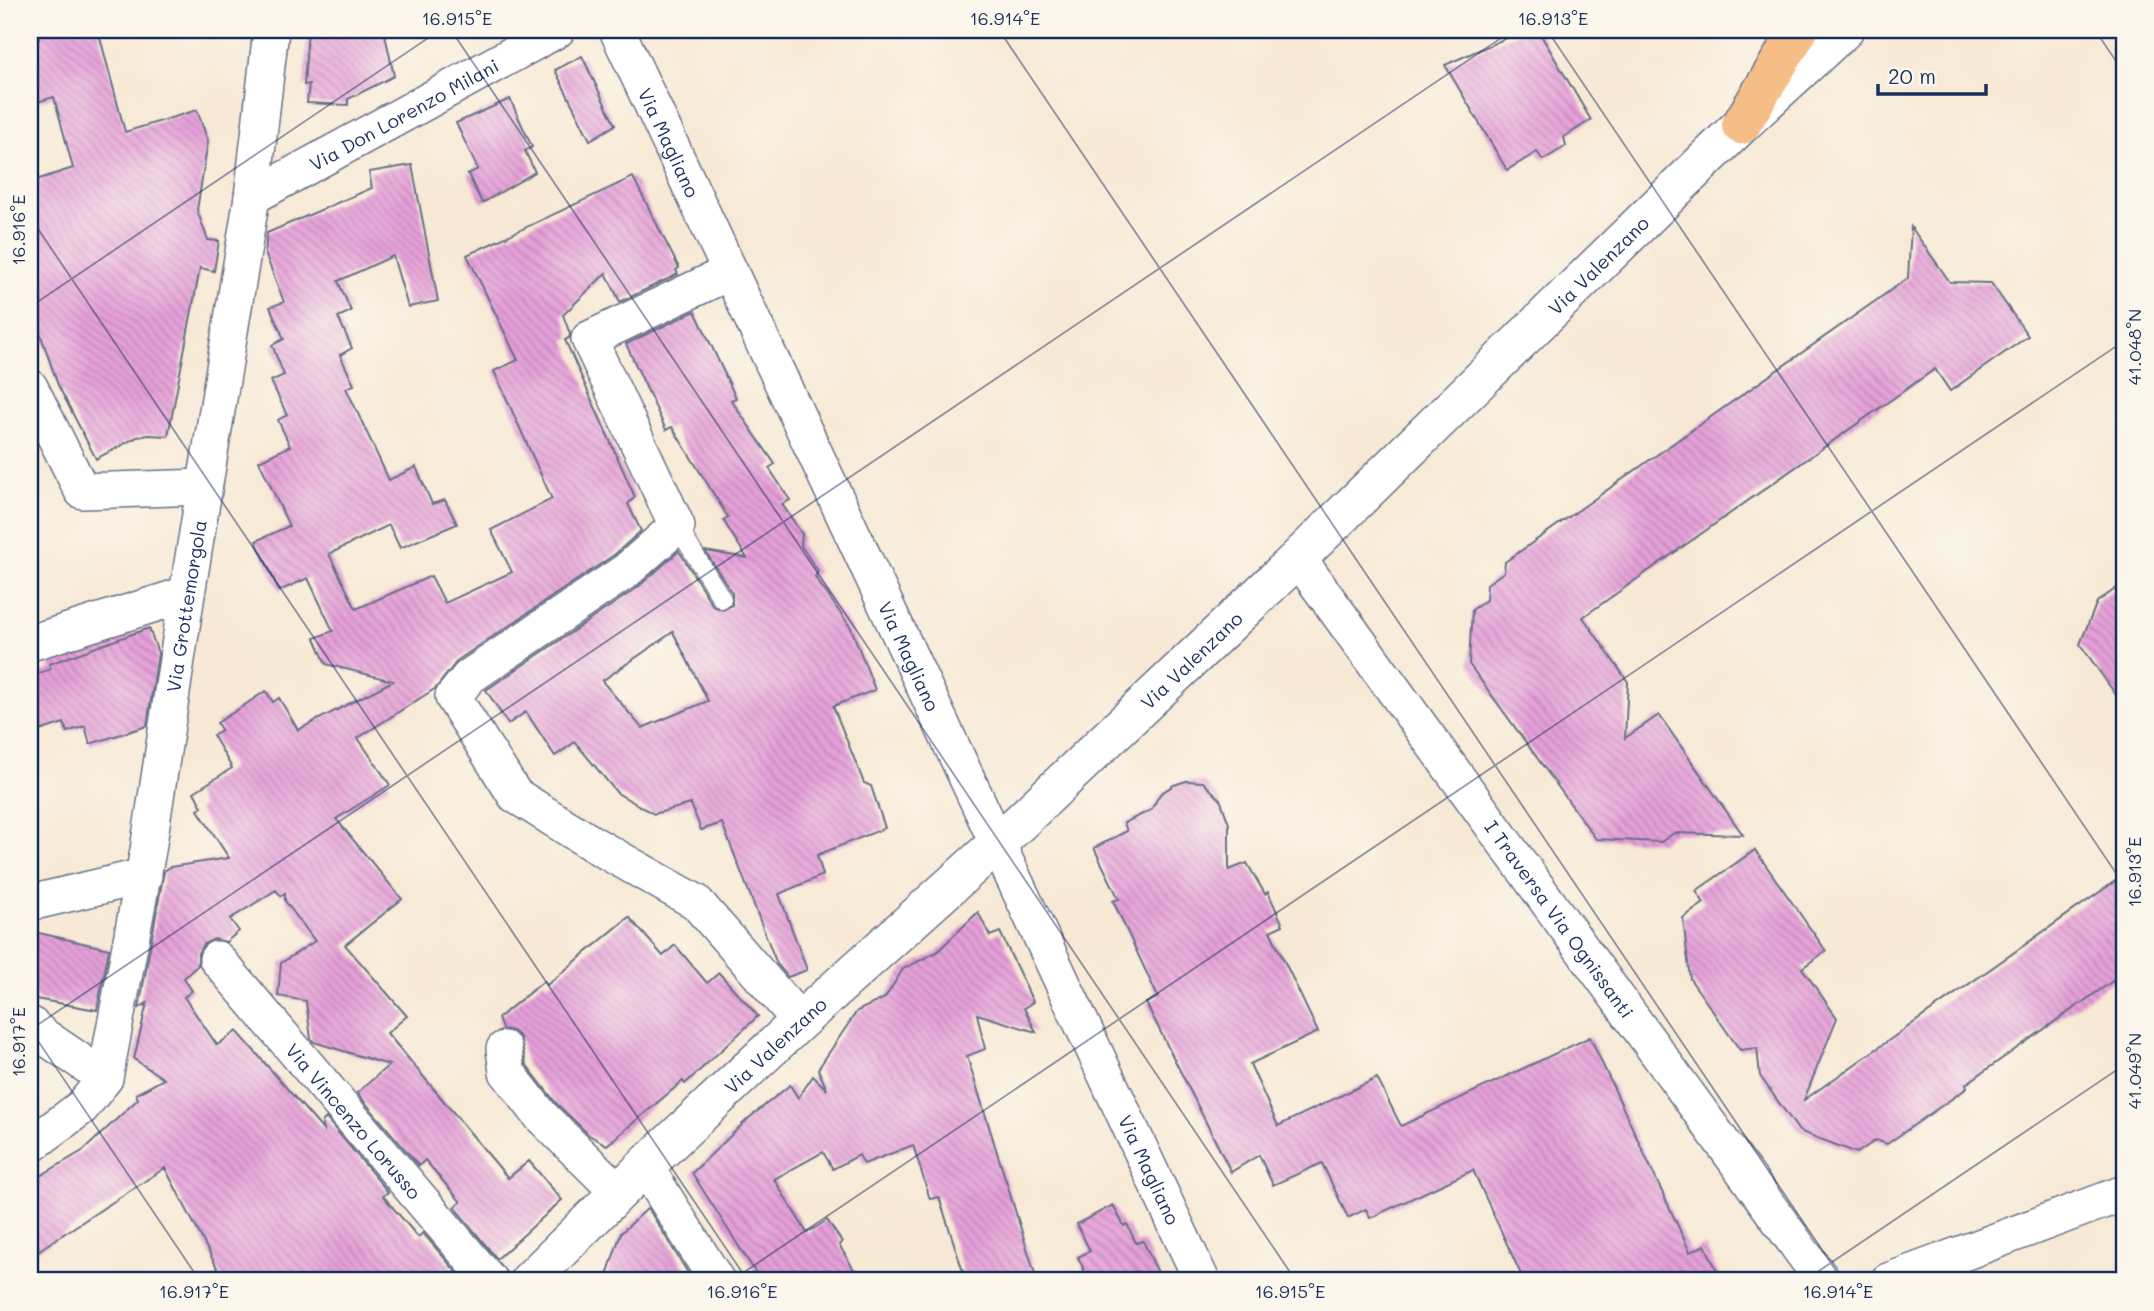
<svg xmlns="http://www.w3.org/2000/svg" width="2154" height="1311" font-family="Mali,sans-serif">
  <defs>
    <pattern id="building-back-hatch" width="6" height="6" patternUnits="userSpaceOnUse" patternTransform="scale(1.75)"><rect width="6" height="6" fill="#e6a0d9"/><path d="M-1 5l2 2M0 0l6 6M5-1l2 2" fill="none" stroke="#ba83b3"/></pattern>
  </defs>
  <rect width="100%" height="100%" fill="#fbf7ec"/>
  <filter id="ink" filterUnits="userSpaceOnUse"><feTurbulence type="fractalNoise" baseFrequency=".0143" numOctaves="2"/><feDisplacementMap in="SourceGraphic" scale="14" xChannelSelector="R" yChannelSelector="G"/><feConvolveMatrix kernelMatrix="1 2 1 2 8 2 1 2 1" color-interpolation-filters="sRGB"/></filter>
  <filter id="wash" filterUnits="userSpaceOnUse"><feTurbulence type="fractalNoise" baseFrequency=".00686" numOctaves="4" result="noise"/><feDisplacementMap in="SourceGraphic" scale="28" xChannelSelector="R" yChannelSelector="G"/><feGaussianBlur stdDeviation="1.57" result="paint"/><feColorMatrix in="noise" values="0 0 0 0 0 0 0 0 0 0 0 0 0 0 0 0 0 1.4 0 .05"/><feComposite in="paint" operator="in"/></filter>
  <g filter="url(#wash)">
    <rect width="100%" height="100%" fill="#f7e9d5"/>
    <g id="blocks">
      <g fill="url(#building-back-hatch)" fill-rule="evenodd">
        <polygon points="36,30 98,30 125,132 197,110 208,141 197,210 208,240 219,241 214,271 200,268 168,436 148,435 137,437 96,459 58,385 30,304 30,182 73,168 54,97 30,104 30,41 39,39"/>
        <polygon points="308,30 384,30 394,76 348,99 348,105 307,103 309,84 304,85"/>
        <polygon points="1524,30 1538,30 1591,120 1564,137 1566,146 1543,160 1537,152 1507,170 1445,65"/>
        <polygon points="582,56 615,125 590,140 555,70"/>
        <polygon points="510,99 532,147 525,151 535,172 482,203 468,174 478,169 456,123"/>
        <polygon points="412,165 438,301 408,307 393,256 338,281 351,311 338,317 352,348 340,355 354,385 346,388 389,480 416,467 432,504 445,500 457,524 400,548 389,525 329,554 356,609 431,576 445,603 512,572 491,530 552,499 494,371 518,360 467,255 633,177 679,268 676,270 678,274 620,302 606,273 563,315 570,334 569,338 565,340 635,497 628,504 641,531 614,555 458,660 436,688 358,738 390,785 336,819 402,899 345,945 407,1016 387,1033 508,1178 529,1161 562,1200 497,1259 454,1207 461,1202 425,1160 419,1166 357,1093 389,1065 314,1042 311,1039 306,1001 278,996 281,963 315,941 285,901 285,893 281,896 276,890 230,919 239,931 226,942 214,939 204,944 198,953 198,965 184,978 192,991 184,997 217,1045 237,1031 323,1130 322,1122 326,1118 388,1192 383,1196 418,1237 423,1233 464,1281 224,1281 165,1168 30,1256 30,1182 84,1150 138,1099 136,1094 164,1079 134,1059 147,1003 139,1008 164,871 170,867 229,858 198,810 202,807 194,792 232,768 213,735 222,731 217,723 266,691 273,702 279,698 298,730 393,681 326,664 315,638 333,631 308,578 279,591 256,541 289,526 259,461 290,446 278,420 287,415 271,381 284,375 272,345 284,339 270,307 284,302 265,253 267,233 372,188 369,172"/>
        <polygon points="1911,227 1950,282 1991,283 2028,336 1950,391 1935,369 1583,617 1628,682 1625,738 1659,715 1743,835 1674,833 1661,842 1596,839 1469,664 1472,610 1486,600 1487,584 1504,572 1505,562 1908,278"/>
        <path d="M695,311L736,398L731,400L775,464L769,468L790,500L782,504L802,534L801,546L818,571L815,577L851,628L875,690L833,706L864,783L871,786L885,828L817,855L823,875L779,894L807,970L788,977L777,964L722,823L701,830L691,804L654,814L617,793L575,742L555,756L526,712L508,724L486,690L637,588L679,551L713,606L723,610L732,605V593L705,551L747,558L723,520L728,517L672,427L666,430L626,344ZM673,632L708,701L642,728L602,681Z"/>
        <polygon points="2124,583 2124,706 2080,644 2097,602"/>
        <polygon points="149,628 158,653 147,726 90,744 85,726 67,732 64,723 30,734 30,676 51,669 49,664"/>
        <polygon points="1186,781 1203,782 1220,799 1229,824 1229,870 1247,863 1265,894 1268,892 1283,925 1270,931 1318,1032 1250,1064 1278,1126 1377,1078 1401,1126 1590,1037 1690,1252 1705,1245 1722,1281 1524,1281 1473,1170 1370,1218 1366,1209 1348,1218 1322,1163 1273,1185 1259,1155 1231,1172 1146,1003 1158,997 1113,901 1119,899 1094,848 1127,831 1124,823 1151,810 1160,794 1174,785"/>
        <polygon points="1755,850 1826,951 1802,968 1837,1018 1804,1100 2124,875 2124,973 1966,1084 1967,1088 1887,1144 1876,1140 1857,1153 1799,1131 1760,1076 1757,1048 1740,1050 1690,979 1683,918 1704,903 1696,891"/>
        <polygon points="978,912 990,936 1000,932 1033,1002 1024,1008 1036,1032 977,1014 985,1049 967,1056 1035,1274 1014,1281 966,1281 939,1197 930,1199 913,1145 864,1164 859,1155 833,1169 823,1152 774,1179 807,1233 827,1220 842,1242 839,1245 861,1281 761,1281 692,1173 749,1118 790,1085 798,1098 813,1076 827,1090 818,1069 857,1011 885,998 903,969 937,952"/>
        <polygon points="629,917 663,956 675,945 707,983 719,973 758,1016 685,1084 683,1081 607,1145 589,1135 556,1103 526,1064 520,1037 512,1031 502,1029 498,1018 544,981 547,985"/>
        <polygon points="30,931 109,949 97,1010 36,999 30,979"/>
        <polygon points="1113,1205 1124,1226 1127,1224 1136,1243 1143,1241 1162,1281 1089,1281 1078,1257 1090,1251 1077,1224"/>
        <polygon points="648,1208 693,1281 605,1281 621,1233"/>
      </g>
    </g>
  </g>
  <g filter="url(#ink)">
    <use href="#blocks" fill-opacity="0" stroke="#687088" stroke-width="2"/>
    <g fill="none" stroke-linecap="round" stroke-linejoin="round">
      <defs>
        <polyline id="service" points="677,526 722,599"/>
        <g id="minor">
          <path id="s1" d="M617,30L1202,1281"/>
          <path id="s2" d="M252,197L557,30"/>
          <polyline points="730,272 589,339 677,526 626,571 469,677 453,697 515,795 593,844 696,902 800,1021"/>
          <polyline points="30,387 82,491 204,487"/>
          <path id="s3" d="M1298,558L1823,1281"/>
          <polyline points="30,643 187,594"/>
          <polyline points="30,903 144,876"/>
          <path id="s4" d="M217,959L490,1281"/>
          <polyline points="30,1024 42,1035 105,1078"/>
          <polyline points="504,1049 507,1072 541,1116 618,1192"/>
          <path id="s5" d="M30,1146L82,1107L105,1078L148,850L187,594L252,197L271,30"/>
          <polyline points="645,1166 717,1281"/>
          <polyline points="1888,1281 2124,1193"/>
        </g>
        <g id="tertiary">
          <path id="s6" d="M529,1281L645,1166L800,1021L998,843L1298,558L1741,125L1844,30"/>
        </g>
        <polyline id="trunk" points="1741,125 1799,30"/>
      </defs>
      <use href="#service" stroke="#687088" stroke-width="20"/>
      <use href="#minor" stroke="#687088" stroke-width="38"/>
      <use href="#tertiary" stroke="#687088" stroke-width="41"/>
      <use href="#trunk" stroke="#687088" stroke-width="41"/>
      <use href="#service" stroke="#fff" stroke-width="18"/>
      <use href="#minor" stroke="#fff" stroke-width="35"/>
      <use href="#tertiary" stroke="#fff" stroke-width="38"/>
      <use href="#trunk" stroke="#f6be87" stroke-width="38"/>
    </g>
  </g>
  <path fill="none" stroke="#1b2f5e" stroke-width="2" stroke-opacity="0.45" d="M451,30L1296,1281M999,30L1843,1281M1547,30L2124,885M2095,30L2124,73M30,217L748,1281M30,307L440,30M30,1029L200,1281M30,1030L1513,30M731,1281L2124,341M1804,1281L2124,1065"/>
  <g text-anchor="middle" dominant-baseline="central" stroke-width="6" stroke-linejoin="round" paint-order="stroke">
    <g font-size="19" fill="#1b2f5e" stroke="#fbf7ec">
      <text stroke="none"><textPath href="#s2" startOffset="173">Via Don Lorenzo Milani</textPath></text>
      <text stroke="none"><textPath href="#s1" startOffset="124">Via Magliano</textPath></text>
      <text stroke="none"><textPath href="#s6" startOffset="1475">Via Valenzano</textPath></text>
      <text stroke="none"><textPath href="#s5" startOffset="581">Via Grottemorgola</textPath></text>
      <text stroke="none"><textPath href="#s1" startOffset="691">Via Magliano</textPath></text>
      <text stroke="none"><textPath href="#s6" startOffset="908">Via Valenzano</textPath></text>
      <text stroke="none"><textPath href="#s3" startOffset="446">I Traversa Via Ognissanti</textPath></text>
      <text stroke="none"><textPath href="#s6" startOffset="341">Via Valenzano</textPath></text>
      <text stroke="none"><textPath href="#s4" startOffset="212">Via Vincenzo Lorusso</textPath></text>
      <text stroke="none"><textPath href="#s1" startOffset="1258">Via Magliano</textPath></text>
    </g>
  </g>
  <rect width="2154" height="1311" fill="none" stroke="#fbf7ec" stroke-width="77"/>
  <path d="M1878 84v10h108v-10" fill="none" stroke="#1b2f5e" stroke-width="3.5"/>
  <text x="1888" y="84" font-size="21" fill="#1b2f5e" stroke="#fbf7ec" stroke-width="5" paint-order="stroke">20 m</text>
  <rect x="38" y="38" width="2078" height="1234" fill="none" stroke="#1b2f5e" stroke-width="2.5"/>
  <g font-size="18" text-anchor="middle" fill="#1b2f5e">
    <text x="457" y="25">16.915°E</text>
    <text x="1005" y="25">16.914°E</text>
    <text x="1553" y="25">16.913°E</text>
    <text transform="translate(19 230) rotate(-90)" y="6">16.916°E</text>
    <text transform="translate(2135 347) rotate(-90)" y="6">41.048°N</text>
    <text transform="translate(2135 872) rotate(-90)" y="6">16.913°E</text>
    <text transform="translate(19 1042) rotate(-90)" y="6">16.917°E</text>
    <text transform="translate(2135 1071) rotate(-90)" y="6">41.049°N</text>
    <text x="194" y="1298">16.917°E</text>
    <text x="742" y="1298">16.916°E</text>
    <text x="1290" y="1298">16.915°E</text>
    <text x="1838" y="1298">16.914°E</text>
  </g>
</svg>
